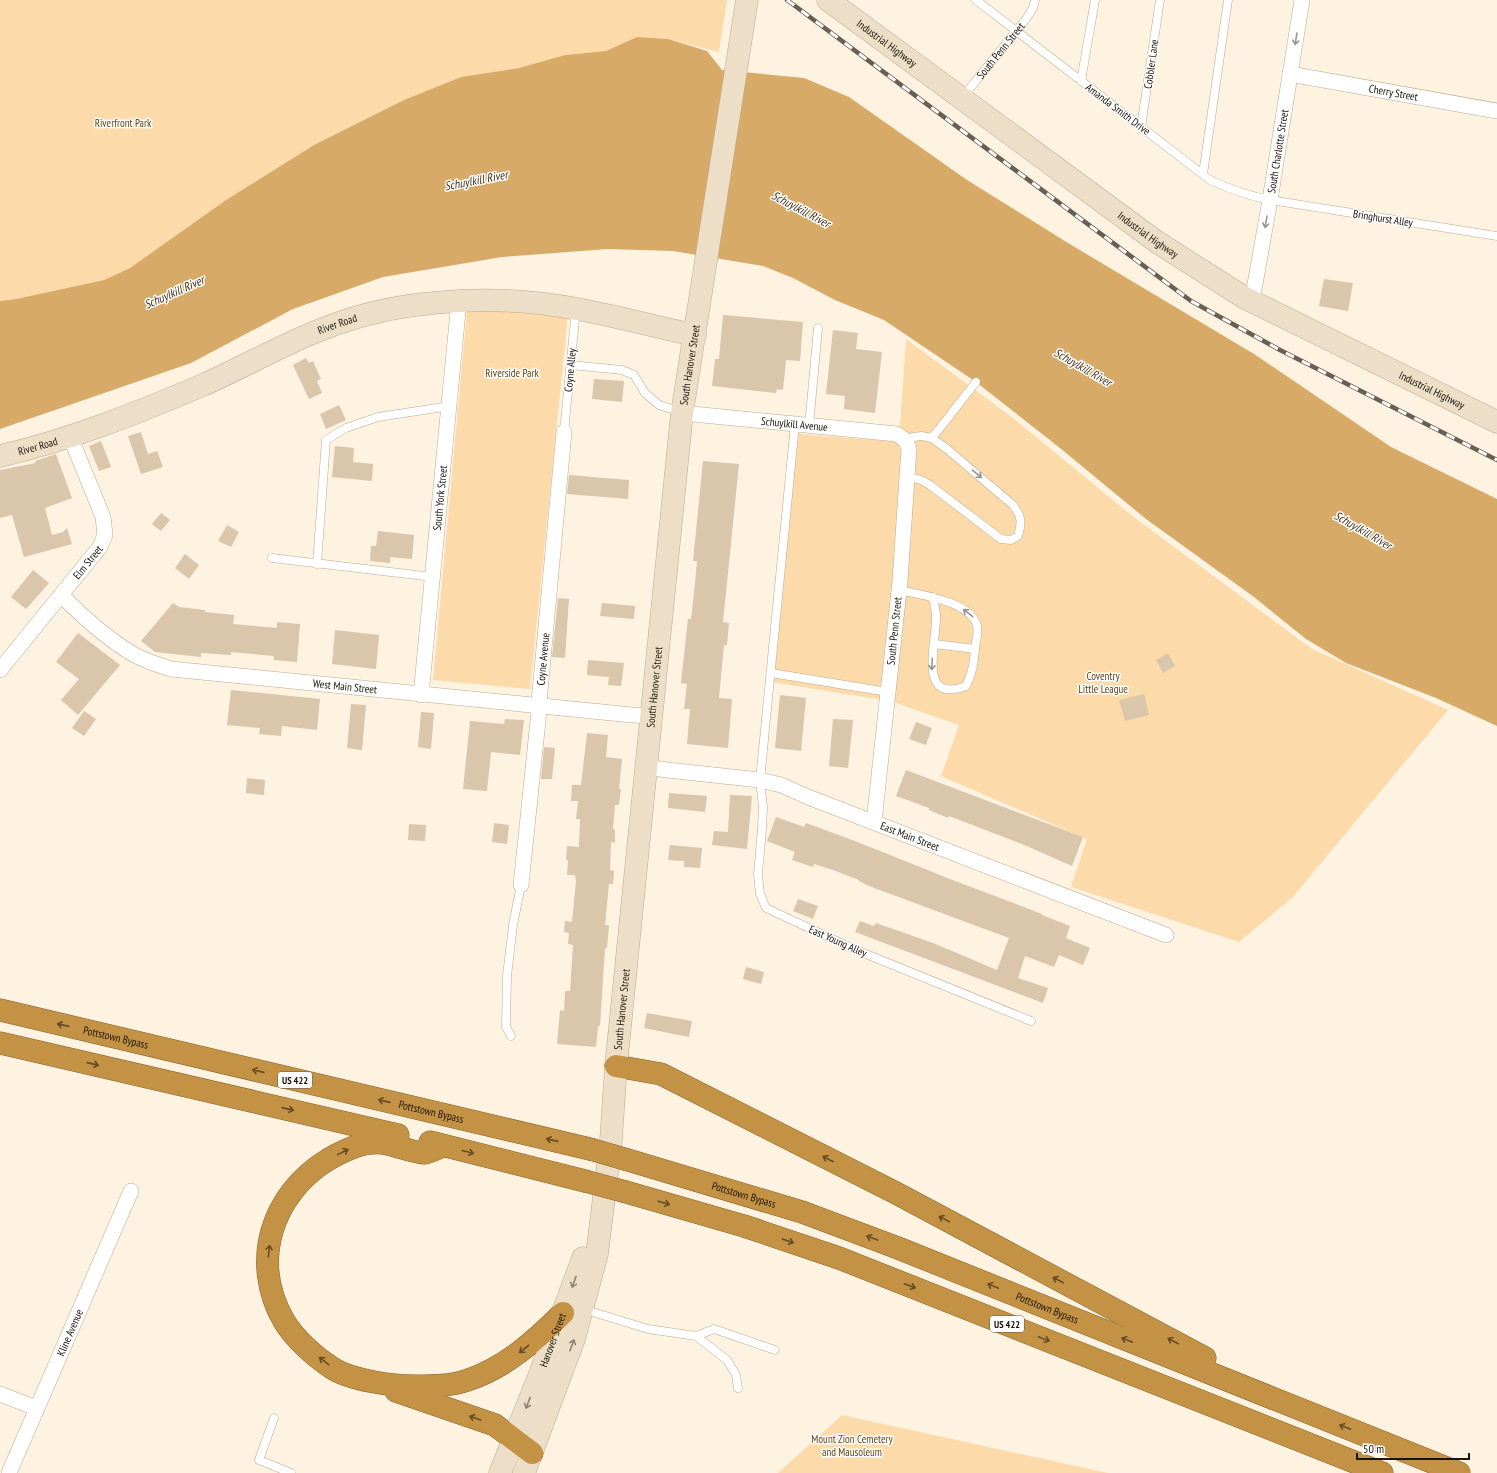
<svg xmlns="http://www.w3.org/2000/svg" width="1497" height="1473" font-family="'PT Sans Narrow',sans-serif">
  <rect width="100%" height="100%" fill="#fef2e1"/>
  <g fill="#fcdaaa">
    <polygon points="0,0 727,0 719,52 668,39 637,37 606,51 565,55 519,68 461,77 404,100 314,145 226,200 130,268 104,280 16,299 0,301"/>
    <polygon points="467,310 568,315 530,689 433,680"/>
    <polygon points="906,339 1013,418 1131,515 1312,649 1448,710 1292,898 1239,942 1071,887 1087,839 941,776 959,725 890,701 771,682 789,433 899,442"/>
    <polygon points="842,1415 1108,1473 778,1473"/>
  </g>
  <polygon fill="#d7aa68" points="637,37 668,39 707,51 722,70 804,78 849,97 967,180 1068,243 1254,354 1391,447 1497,499 1497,726 1436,698 1346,663 1306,639 1254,597 1146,519 1060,448 976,382 884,320 835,300 793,278 763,266 673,251 608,249 502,257 383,277 293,309 191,363 0,429 0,301 16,299 104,280 130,268 226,200 314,145 404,100 461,77 519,68 565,55 606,51"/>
  <g fill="#d9c6ab">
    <polygon points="1324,279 1353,283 1348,311 1319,306"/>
    <polygon points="723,315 803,322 800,361 786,360 783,390 777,389 776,393 712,386 715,359 719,359"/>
    <polygon points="833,330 858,333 856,349 882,352 875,413 844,409 845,396 826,394"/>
    <polygon points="306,358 309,363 313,361 321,379 317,381 322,393 309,399 293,365"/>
    <polygon points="594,379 624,381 622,402 592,399"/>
    <polygon points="339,405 346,420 326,429 320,414"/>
    <polygon points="141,432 148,454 157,451 163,467 141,474 128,436"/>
    <polygon points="101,441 111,467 99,471 89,446"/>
    <polygon points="335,446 354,448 353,462 373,464 372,481 332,477"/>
    <polygon points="56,454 72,498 45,508 52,535 63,532 67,528 72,544 24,557 12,515 0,518 0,470 36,463 35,461"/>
    <polygon points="703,461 739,464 723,622 729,623 727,645 724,645 719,698 732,699 728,748 687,744 690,709 684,709 687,684 681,683 688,619 691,619 694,594 697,561 693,561"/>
    <polygon points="569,475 629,480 628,499 567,494"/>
    <polygon points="161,513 170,520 161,531 152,524"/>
    <polygon points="227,525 239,532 231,547 218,541"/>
    <polygon points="378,531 414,535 412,559 390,557 390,563 370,561 371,546 376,546"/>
    <polygon points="185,554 199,565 189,579 175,568"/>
    <polygon points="33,570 49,583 26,609 11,597"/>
    <polygon points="558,598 569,599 565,658 552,657"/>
    <polygon points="173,603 179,607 205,610 205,612 234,615 233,624 277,628 277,622 300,624 297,662 274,660 274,656 231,652 231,655 201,653 201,657 155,652 141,641"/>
    <polygon points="602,603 635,606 634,619 600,616"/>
    <polygon points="335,630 379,635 376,669 332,664"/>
    <polygon points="78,633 120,665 78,715 61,700 79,679 56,662"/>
    <polygon points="1168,653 1175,666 1163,673 1156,660"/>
    <polygon points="588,660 624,663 621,686 608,685 609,677 587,675"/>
    <polygon points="231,690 320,699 317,730 282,726 281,736 259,734 260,728 227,725"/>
    <polygon points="1144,694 1149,715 1125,721 1119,700"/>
    <polygon points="780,695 806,698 801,751 775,748"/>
    <polygon points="351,704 366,705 362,750 347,748"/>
    <polygon points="84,711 96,719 84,736 72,728"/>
    <polygon points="421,712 434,713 431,749 418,747"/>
    <polygon points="505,719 524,720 520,755 491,752 487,791 463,789 470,721 504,724"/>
    <polygon points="833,719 853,720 848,768 829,766"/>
    <polygon points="916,722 932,728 926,745 909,739"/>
    <polygon points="587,733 608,735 606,757 622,759 619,789 621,789 619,805 615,805 613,829 615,829 615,843 611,842 610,870 614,871 613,884 609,884 605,925 609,925 607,948 605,948 600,1026 598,1026 596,1047 557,1044 560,1010 564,1011 565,991 570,991 573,945 568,944 569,933 564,932 565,921 572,922 576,881 575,875 567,875 568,860 566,860 567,846 579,847 580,819 576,819 578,801 571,801 572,785 581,785"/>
    <polygon points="544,747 555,748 552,779 541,779"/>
    <polygon points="906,770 1083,837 1072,866 1022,844 949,816 948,818 929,810 929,808 896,796"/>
    <polygon points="247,778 265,780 264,795 246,793"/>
    <polygon points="669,793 707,796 705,812 668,808"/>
    <polygon points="730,795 752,796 747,849 712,845 714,831 728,832"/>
    <polygon points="776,817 804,827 806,823 855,841 950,879 1042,914 1042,915 1070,926 1066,938 1090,948 1083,965 1059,955 1054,967 1025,956 1018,978 1048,988 1043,1003 855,932 860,921 874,926 876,923 933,943 997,970 1009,938 869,886 859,881 859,880 833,870 814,864 813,867 792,860 795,852 767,841"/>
    <polygon points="494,823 509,825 507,844 492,842"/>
    <polygon points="409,824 426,825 425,841 408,840"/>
    <polygon points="670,845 702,848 700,868 684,867 684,861 668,860"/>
    <polygon points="798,899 818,906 813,919 793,911"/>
    <polygon points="746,967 764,972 761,984 743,979"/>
    <polygon points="647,1013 692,1021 689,1037 644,1028"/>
  </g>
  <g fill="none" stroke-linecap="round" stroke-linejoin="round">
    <defs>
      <g id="lane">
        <path d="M976,0L1210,180C1230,189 1248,196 1270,200L1497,236"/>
        <polyline points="1081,81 1095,0"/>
        <path id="s1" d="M962,98L1026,19L1033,8L1035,0"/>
        <polyline points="1141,127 1160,0"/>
        <polyline points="1203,174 1228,0"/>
        <polyline points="571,365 622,370 634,375 645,393 659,405 681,412"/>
        <polyline points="795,424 760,780 763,807 762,829 758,874 760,894 766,908 856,950 1031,1021"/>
        <polyline points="809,426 818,328"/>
        <polyline points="564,432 576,309"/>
        <polyline points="932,438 976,382"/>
        <path d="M905,440L913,437L922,436L932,438L947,449L1013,505C1022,517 1022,522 1018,536L1011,540L1001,539L930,485L921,480L907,476"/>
        <polyline points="272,558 433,577"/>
        <polyline points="317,564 326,440 346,428 378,417 450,406"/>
        <path d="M899,590C920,595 971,601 977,626C979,632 976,641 975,647C974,662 973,672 966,686C916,705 937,642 936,616C936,610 934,603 933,597"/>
        <polyline points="934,644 975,649"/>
        <polyline points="771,673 888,692"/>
        <polyline points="511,1036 506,1027 507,976 513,925 521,885"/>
        <polyline points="583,1309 648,1329 696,1336 714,1329 775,1350"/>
        <polyline points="696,1336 727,1360 736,1375 738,1388"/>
        <polyline points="274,1418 259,1460 291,1473"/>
      </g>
      <g id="street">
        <path id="s2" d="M1290,74L1497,111"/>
        <path id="s3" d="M1252,301L1270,200L1302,0"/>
        <path id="s4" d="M682,413L897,434L905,440L909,448L900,581L874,822"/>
        <path id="s5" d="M61,595C81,615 109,640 133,654C145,661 158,665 171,669L632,715L652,716"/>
        <path id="s6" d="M0,670L100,547L105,535L103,517L70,436"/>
        <path id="s7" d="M421,695L459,301"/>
        <path id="s8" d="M646,767L667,770L760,780L781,785L808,797L1166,935"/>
        <path id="s9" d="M521,885L539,711V702L564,432"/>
        <polyline points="0,1394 36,1408"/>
        <path id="s10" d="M9,1473L131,1191"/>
      </g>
      <g id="secondary">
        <path id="s11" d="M828,0L1157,242L1245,298L1497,422"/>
        <path id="s12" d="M0,456C70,440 137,413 203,385C239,369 273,350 308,335C345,319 385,308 424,304C474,298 527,299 577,309C617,316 655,327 695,335"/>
        <path id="s13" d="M500,1473L540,1374L583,1258"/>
        <path id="s14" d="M524,1473L574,1339L597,1254L611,1140L616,1066L682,413L747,0"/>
      </g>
      <g id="highway">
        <path id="s15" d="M0,1010L590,1149"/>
        <polyline points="0,1043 398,1135"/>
        <polyline points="616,1066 661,1074 896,1193 1205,1358"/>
        <polyline points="430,1142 585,1181"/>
        <path d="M443,1146C438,1148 431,1152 425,1153C417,1154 393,1144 382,1143C363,1141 345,1150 329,1159C271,1194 250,1262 284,1321C294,1338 315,1357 332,1368C350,1380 392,1386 415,1386C433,1386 451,1386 468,1380C506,1367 535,1341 563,1313"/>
        <path id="s16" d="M628,1160L802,1212L898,1248L1459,1473"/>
        <polyline points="626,1192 744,1226 839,1258 1382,1473"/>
        <polyline points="396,1391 495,1425 532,1453"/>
      </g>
    </defs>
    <use href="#lane" stroke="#bdaa90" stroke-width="9"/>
    <use href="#street" stroke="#bdaa90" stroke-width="16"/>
    <use href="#secondary" stroke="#bdaa90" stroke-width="23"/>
    <use href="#highway" stroke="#88662f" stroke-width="23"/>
    <use href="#lane" stroke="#fff" stroke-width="8"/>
    <use href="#street" stroke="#fff" stroke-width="15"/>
    <use href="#secondary" stroke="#eddec7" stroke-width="22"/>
    <use href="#highway" stroke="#c49244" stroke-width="22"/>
    <defs>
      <polyline id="rail" points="787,0 1191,301 1280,350 1497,460"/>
    </defs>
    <use href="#rail" stroke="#685f53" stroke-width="4.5"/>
    <use href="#rail" stroke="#fff" stroke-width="3" stroke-dasharray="9" stroke-linecap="butt"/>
    <defs>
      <g id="highway-bridge">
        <polyline points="590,1149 628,1160"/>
        <polyline points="585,1181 626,1192"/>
      </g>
    </defs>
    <use href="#highway-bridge" stroke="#88662f" stroke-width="23" stroke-linecap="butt"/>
    <use href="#highway-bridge" stroke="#c49244" stroke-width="22"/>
  </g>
  <defs><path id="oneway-shaft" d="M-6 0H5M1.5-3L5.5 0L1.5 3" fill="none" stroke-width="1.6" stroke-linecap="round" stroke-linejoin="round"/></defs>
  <g stroke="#989590">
    <use href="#oneway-shaft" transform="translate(1296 39) rotate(99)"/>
    <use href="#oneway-shaft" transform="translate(1266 222) rotate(100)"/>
    <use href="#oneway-shaft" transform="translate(977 474) rotate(40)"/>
    <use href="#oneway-shaft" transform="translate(968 613) rotate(-142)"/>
    <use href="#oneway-shaft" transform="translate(932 664) rotate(93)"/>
  </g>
  <g stroke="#664c24">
    <use href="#oneway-shaft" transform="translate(63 1025) rotate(-167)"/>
    <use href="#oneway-shaft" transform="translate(93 1064) rotate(13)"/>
    <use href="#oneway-shaft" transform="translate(258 1071) rotate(-167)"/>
    <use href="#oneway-shaft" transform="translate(384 1101) rotate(-167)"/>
    <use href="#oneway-shaft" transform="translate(288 1109) rotate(13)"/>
    <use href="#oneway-shaft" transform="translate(552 1140) rotate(-167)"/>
    <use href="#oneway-shaft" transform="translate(343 1152) rotate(-26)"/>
    <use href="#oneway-shaft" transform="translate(468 1152) rotate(14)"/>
    <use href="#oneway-shaft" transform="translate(828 1159) rotate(-153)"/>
    <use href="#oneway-shaft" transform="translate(664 1203) rotate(16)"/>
    <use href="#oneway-shaft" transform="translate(944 1219) rotate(-152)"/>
    <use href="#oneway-shaft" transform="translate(872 1238) rotate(-160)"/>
    <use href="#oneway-shaft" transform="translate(788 1241) rotate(19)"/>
    <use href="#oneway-shaft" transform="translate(269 1251) rotate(-84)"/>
    <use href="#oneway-shaft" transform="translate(1058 1280) rotate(-152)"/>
    <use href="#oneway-shaft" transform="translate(910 1286) rotate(21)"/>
    <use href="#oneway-shaft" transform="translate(993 1286) rotate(-158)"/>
    <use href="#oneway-shaft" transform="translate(1044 1339) rotate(22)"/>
    <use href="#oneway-shaft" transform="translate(1127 1340) rotate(-158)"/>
    <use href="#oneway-shaft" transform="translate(1173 1341) rotate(-152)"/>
    <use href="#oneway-shaft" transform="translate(524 1349) rotate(142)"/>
    <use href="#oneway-shaft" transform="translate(324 1361) rotate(-142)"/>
    <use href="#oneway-shaft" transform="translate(475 1418) rotate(-161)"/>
    <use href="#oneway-shaft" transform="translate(1345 1427) rotate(-158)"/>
  </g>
  <g stroke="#8e8372">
    <use href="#oneway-shaft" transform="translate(574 1282) rotate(110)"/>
    <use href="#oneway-shaft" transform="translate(572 1345) rotate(-70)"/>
    <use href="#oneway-shaft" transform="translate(528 1403) rotate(111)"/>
  </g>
  <g text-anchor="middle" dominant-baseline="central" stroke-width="3" stroke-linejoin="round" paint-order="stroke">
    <g fill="#fff" stroke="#5f5a53" stroke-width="1">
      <rect x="278" y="1072" width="34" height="16" rx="3"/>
      <rect x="990" y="1316" width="34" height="16" rx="3"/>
    </g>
    <g font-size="10" font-weight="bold" fill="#1a1309">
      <text x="295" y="1080">US 422</text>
      <text x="1007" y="1324">US 422</text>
    </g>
    <g font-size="11" fill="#1a1309" stroke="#fff">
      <text stroke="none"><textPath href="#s11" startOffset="73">Industrial Highway</textPath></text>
      <text stroke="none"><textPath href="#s1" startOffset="61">South Penn Street</textPath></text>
      <text transform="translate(1151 64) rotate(-82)">Cobbler Lane</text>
      <text stroke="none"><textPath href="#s2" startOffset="105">Cherry Street</textPath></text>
      <text transform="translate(1118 109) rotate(37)">Amanda Smith Drive</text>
      <text stroke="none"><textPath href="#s3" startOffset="152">South Charlotte Street</textPath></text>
      <text transform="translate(1383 218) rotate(9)">Bringhurst Alley</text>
      <text stroke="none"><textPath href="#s11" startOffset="397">Industrial Highway</textPath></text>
      <text stroke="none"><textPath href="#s12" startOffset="363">River Road</textPath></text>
      <text stroke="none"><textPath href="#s14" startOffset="1125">South Hanover Street</textPath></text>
      <text transform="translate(570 370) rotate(-85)">Coyne Alley</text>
      <text stroke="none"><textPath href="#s11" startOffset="721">Industrial Highway</textPath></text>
      <text stroke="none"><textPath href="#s4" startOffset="113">Schuylkill Avenue</textPath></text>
      <text stroke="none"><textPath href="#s12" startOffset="39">River Road</textPath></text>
      <text stroke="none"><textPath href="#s7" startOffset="198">South York Street</textPath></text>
      <text stroke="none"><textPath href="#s6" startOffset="139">Elm Street</textPath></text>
      <text transform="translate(894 631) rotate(-84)">South Penn Street</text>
      <text stroke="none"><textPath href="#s9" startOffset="227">Coyne Avenue</textPath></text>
      <text stroke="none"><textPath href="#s5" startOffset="309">West Main Street</textPath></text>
      <text stroke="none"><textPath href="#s14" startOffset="801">South Hanover Street</textPath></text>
      <text stroke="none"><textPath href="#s8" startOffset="275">East Main Street</textPath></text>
      <text transform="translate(838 941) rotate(24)">East Young Alley</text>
      <text stroke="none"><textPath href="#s14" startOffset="477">South Hanover Street</textPath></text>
      <text stroke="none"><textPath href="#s15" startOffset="119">Pottstown Bypass</textPath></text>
      <text stroke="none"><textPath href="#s15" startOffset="443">Pottstown Bypass</textPath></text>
      <text stroke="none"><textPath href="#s16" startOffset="121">Pottstown Bypass</textPath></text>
      <text stroke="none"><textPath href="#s16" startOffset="445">Pottstown Bypass</textPath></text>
      <text stroke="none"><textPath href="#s10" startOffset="153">Kline Avenue</textPath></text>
      <text stroke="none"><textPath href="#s13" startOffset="143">Hanover Street</textPath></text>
    </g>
    <g font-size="11" fill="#624410" stroke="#fff">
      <text x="123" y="123">Riverfront Park</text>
      <text x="512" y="373">Riverside Park</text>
      <text x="1103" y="676">Coventry<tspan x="1103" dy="13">Little League</tspan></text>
      <text x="852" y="1439">Mount Zion Cemetery<tspan x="852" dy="13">and Mausoleum</tspan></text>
    </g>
    <g font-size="12" font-style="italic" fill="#453214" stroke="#fff">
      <text transform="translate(476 180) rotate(-11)">Schuylkill River</text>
      <text transform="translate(801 209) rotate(28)">Schuylkill River</text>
      <text transform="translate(174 292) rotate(-24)">Schuylkill River</text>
      <text transform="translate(1083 367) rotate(30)">Schuylkill River</text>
      <text transform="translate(1363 530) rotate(30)">Schuylkill River</text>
    </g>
  </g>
  <path d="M1357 1453v6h112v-6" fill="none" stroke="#1a1309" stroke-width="2"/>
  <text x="1363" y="1453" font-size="12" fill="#1a1309" stroke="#ffffff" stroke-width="3" paint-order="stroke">50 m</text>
</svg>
